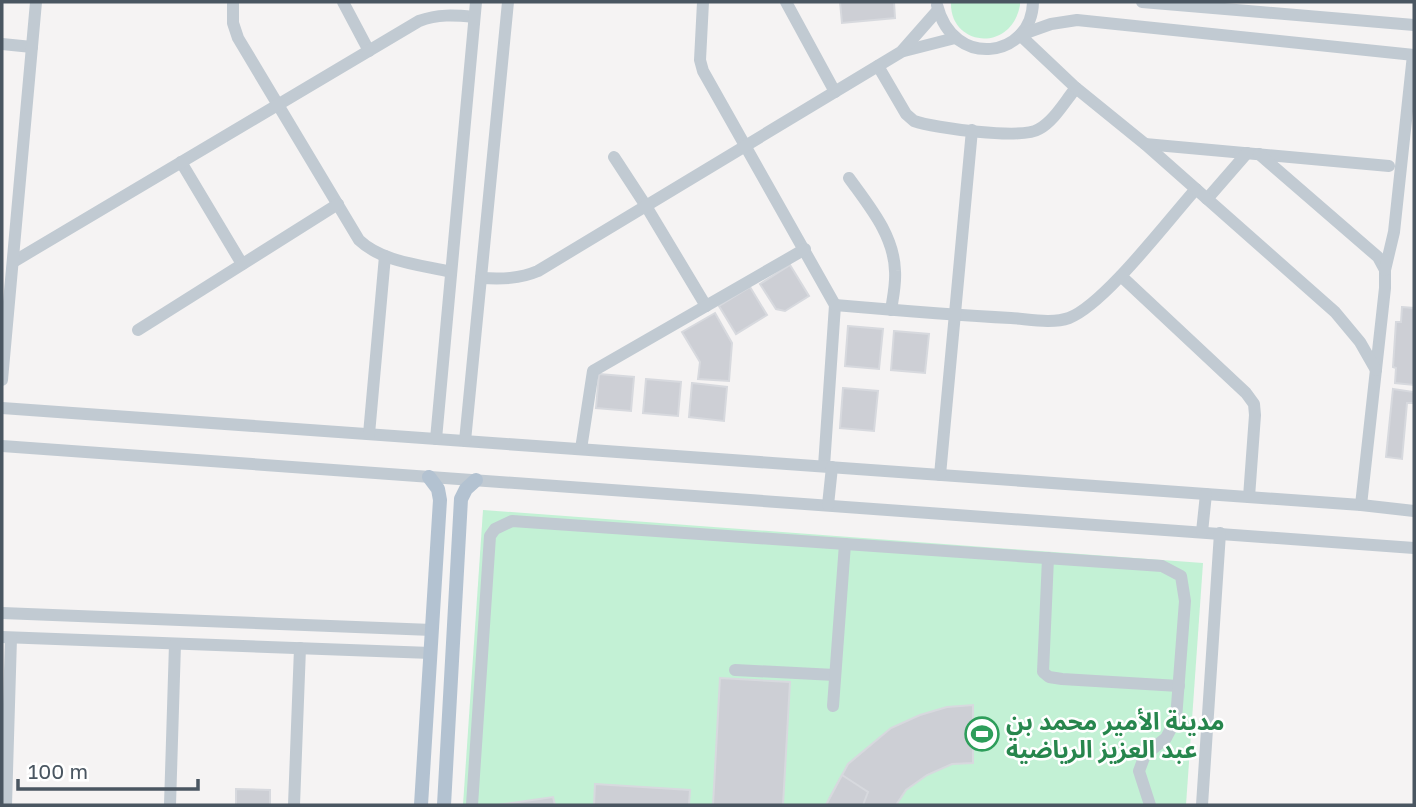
<svg xmlns="http://www.w3.org/2000/svg" width="1416" height="807" font-family="'Golos Text','Noto Sans Arabic',sans-serif">
  <rect width="100%" height="100%" fill="#f5f3f3"/>
  <g fill="#c3f1d5">
    <path d="M951,2H1020V5C1011,54 949,46 951,2Z"/>
    <polygon points="483,510 1203,563 1186,805 463,805"/>
  </g>
  <g fill="#cdcfd5" stroke="#d7d9de" stroke-width="2">
    <polygon points="840,2 894,2 895,18 842,23"/>
    <polygon points="790,265 809,296 785,311 776,309 760,284"/>
    <polygon points="750,287 767,315 736,334 719,306"/>
    <polygon points="1402,307 1414,308 1414,385 1395,383 1396,368 1393,367 1396,322 1401,322"/>
    <polygon points="715,313 732,343 729,381 698,379 700,362 682,332"/>
    <polygon points="848,326 883,329 879,369 845,366"/>
    <polygon points="894,331 929,334 925,373 891,370"/>
    <polygon points="599,374 634,377 631,411 596,408"/>
    <polygon points="646,379 681,382 678,416 643,413"/>
    <polygon points="692,383 727,387 724,421 689,417"/>
    <polygon points="843,388 878,391 874,431 840,428"/>
    <polygon points="1393,389 1414,392 1414,403 1407,403 1402,459 1386,457"/>
    <polygon points="720,678 790,682 783,805 713,805"/>
    <polygon points="973,705 973,763 952,764 927,775 906,790 896,805 826,805 848,764 891,728 920,715 947,707"/>
    <polygon points="842,775 868,792 863,805 826,805"/>
    <polygon points="595,784 690,790 689,805 594,805"/>
    <polygon points="236,789 270,790 270,805 236,805"/>
    <polygon points="553,797 555,805 497,805"/>
  </g>
  <g fill="none" stroke-linecap="round" stroke-linejoin="round">
    <g stroke="#c1cad2" stroke-width="12">
      <path d="M233,2V23L238,38L359,240C382,262 421,265 451,272"/>
      <polyline points="343,2 369,51"/>
      <polyline points="703,2 700,60 703,71 835,305 824,466"/>
      <polyline points="786,2 835,92"/>
      <polyline points="1142,2 1414,25"/>
      <path d="M937,5C953,70 1032,58 1033,2"/>
      <polyline points="2,44 32,47"/>
      <polyline points="904,51 955,38"/>
      <path d="M878,66L906,114L914,121C934,128 1022,140 1039,129C1054,121 1065,101 1076,88"/>
      <polyline points="1145,144 1389,166"/>
      <polyline points="1259,154 1378,257 1385,270 1385,288 1361,505"/>
      <polyline points="614,157 646,206 706,306"/>
      <polyline points="181,162 242,264"/>
      <path d="M849,178C869,206 894,235 895,271C896,284 893,297 891,310"/>
      <polyline points="1207,199 1247,153"/>
      <path d="M13,262L419,21C438,14 454,15 474,17"/>
      <polyline points="1385,270 1394,232 1413,55"/>
      <polyline points="1121,276 1246,393 1254,404 1255,415 1249,497"/>
      <path d="M481,278C502,279 519,279 538,271L901,52L938,10"/>
      <path d="M835,305C893,310 952,315 1011,318C1028,319 1052,324 1069,318C1104,305 1169,219 1196,189"/>
      <polyline points="138,330 338,204"/>
      <polyline points="1376,370 1360,342 1335,312 1145,144 1076,88 1020,35 1051,24 1077,20 1414,55"/>
      <polyline points="2,380 36,2"/>
      <polyline points="2,408 1361,505 1414,511"/>
      <polyline points="369,434 385,256"/>
      <polyline points="436,439 476,2"/>
      <polyline points="465,441 508,2"/>
      <polyline points="2,446 1414,548"/>
      <polyline points="581,449 593,371 805,249"/>
      <polyline points="940,475 972,130"/>
      <polyline points="828,505 832,467"/>
      <polyline points="1202,532 1206,494"/>
      <polyline points="1048,558 1043,672 1049,677 1062,679 1179,686"/>
      <polyline points="2,613 432,630"/>
      <polyline points="2,637 431,653"/>
      <polyline points="735,670 835,675"/>
      <polyline points="833,706 845,544"/>
      <polyline points="6,805 11,638"/>
      <polyline points="170,805 175,644"/>
      <polyline points="294,805 300,648"/>
      <polyline points="472,805 490,536 495,529 512,521 1162,566 1181,576 1185,601 1176,719 1166,738 1145,755 1139,771 1150,805"/>
      <polyline points="1202,805 1220,533"/>
    </g>
    <g stroke="#b3c2d1" stroke-width="14">
      <polyline points="421,805 440,500 438,489 429,477"/>
      <polyline points="444,805 461,499 466,489 476,480"/>
    </g>
  </g>
  <defs>
    <symbol id="stadium-ring" viewBox="-11 -11 22 22"><circle r="9.5" fill="#fff" stroke="#2e9e5b" stroke-width="1.5"/><path d="M0-5a6.5 5 0 1 0 0 10a6.5 5 0 1 0 0-10ZM-3.5-1.8h7v3.6h-7Z" fill="#2e9e5b"/></symbol>
  </defs>
  <g fill-rule="evenodd">
    <use href="#stadium-ring" x="963" y="715" width="38" height="38"/>
  </g>
  <g text-anchor="middle" dominant-baseline="central" stroke-width="5" stroke-linejoin="round" paint-order="stroke">
    <g font-size="24" font-weight="bold" fill="#27864d" stroke="#fff" text-anchor="start">
      <text x="1006" y="720">مدينة الأمير محمد بن<tspan x="1006" dy="28">عبد العزيز الرياضية</tspan></text>
    </g>
  </g>
  <rect width="1416" height="807" fill="none" stroke="#4a5661" stroke-width="7"/>
  <path d="M18 779v10h180v-10" fill="none" stroke="#4a5661" stroke-width="3.5"/>
  <text x="28" y="779" font-size="21" fill="#4a5661" stroke="#ffffff" stroke-width="5" paint-order="stroke">100 m</text>
</svg>
